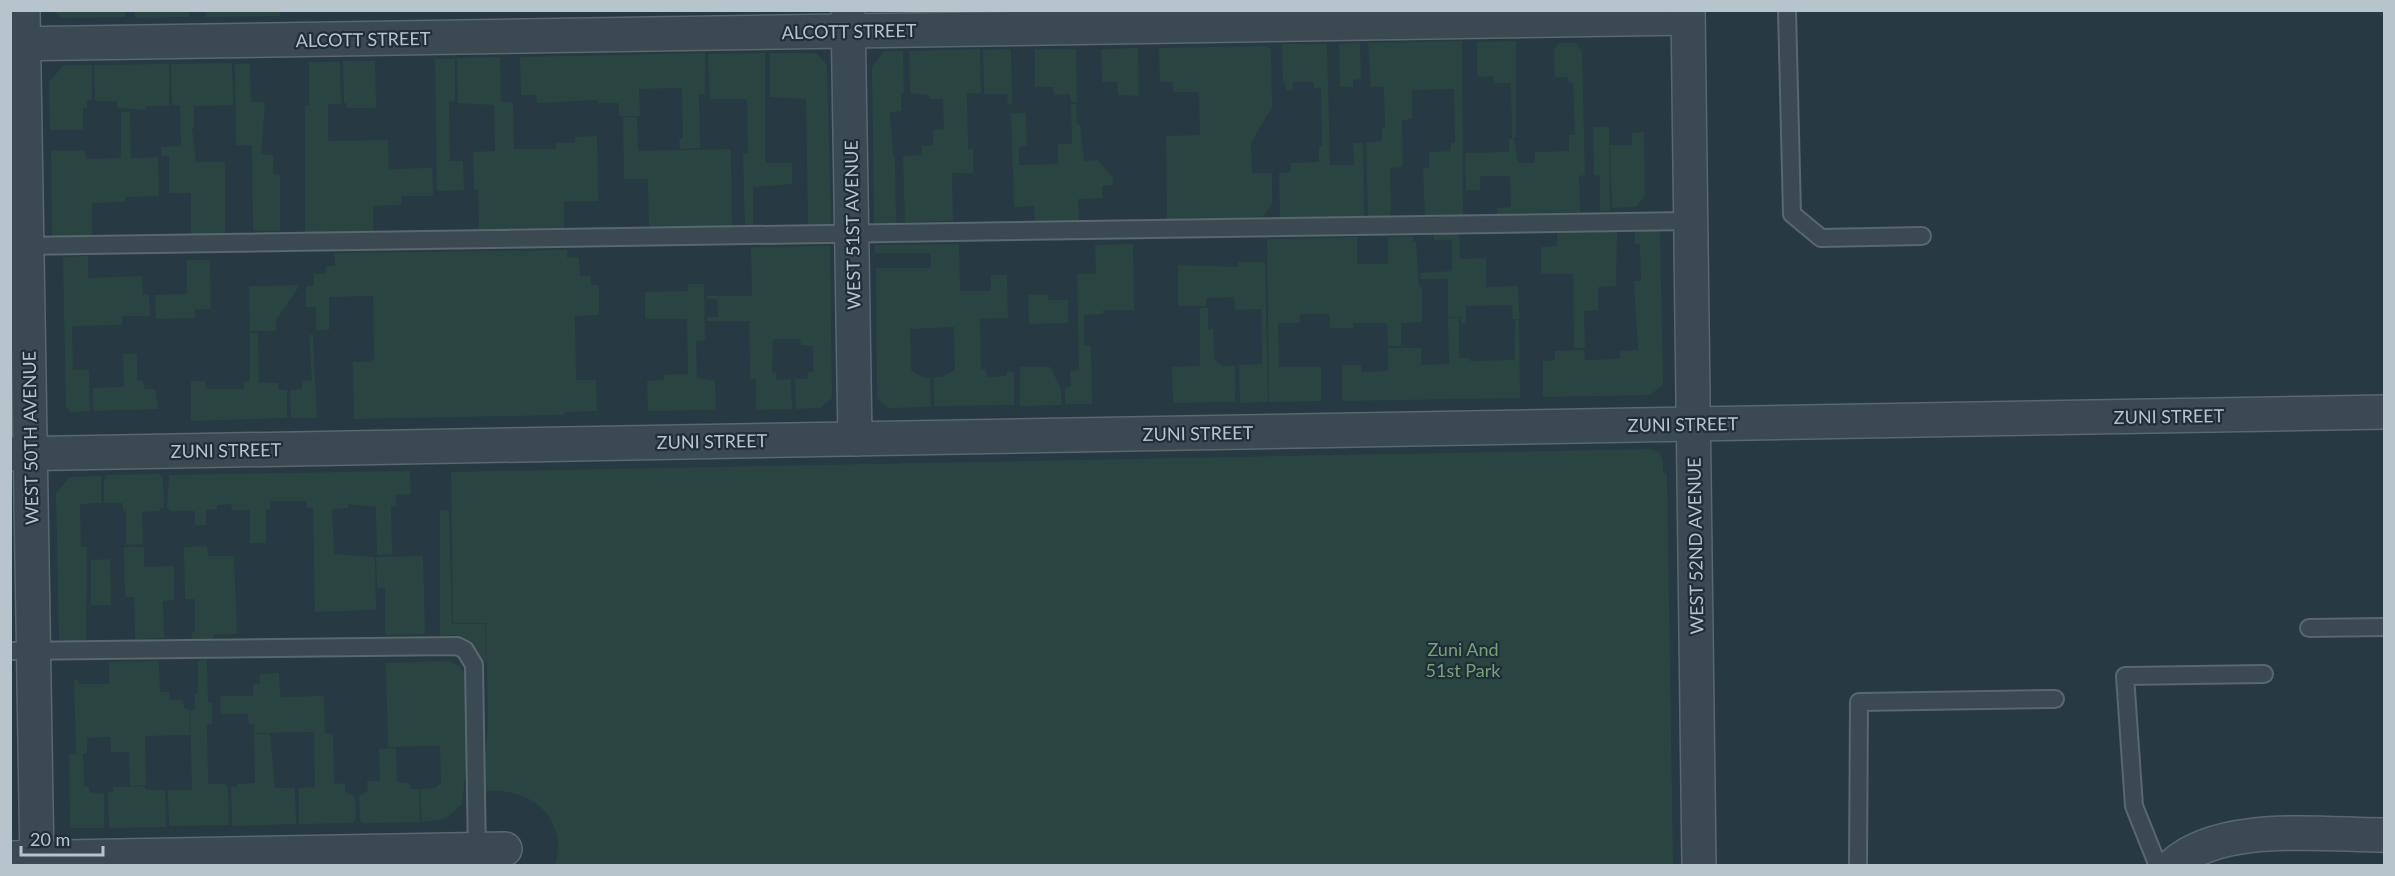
<svg xmlns="http://www.w3.org/2000/svg" width="2395" height="876" font-family="Lato,sans-serif">
  <rect width="100%" height="100%" fill="#273942"/>
  <g fill="#2a4541">
    <polygon points="52,11 125,11 125,17 62,18"/>
    <polygon points="135,11 189,11 189,17 135,18"/>
    <polygon points="206,11 280,11 280,16 206,17"/>
    <polygon points="1462,41 1463,216 1425,217 1423,168 1429,168 1429,152 1451,151 1451,143 1455,142 1454,89 1412,90 1412,119 1402,120 1403,167 1390,168 1391,216 1368,217 1366,142 1382,141 1382,128 1385,128 1384,87 1371,87 1368,43"/>
    <polygon points="1516,41 1516,137 1512,138 1511,83 1494,83 1493,76 1477,77 1477,42"/>
    <polygon points="1360,43 1361,79 1353,80 1353,87 1340,87 1339,44"/>
    <polygon points="1560,43 1576,43 1582,51 1585,175 1579,176 1580,212 1497,214 1497,208 1511,207 1510,176 1480,176 1480,190 1466,190 1465,153 1509,152 1509,139 1514,139 1518,163 1535,163 1535,152 1569,151 1569,135 1575,135 1573,83 1569,82 1568,77 1555,77 1554,49"/>
    <polygon points="1282,44 1327,44 1330,165 1354,165 1353,143 1363,143 1364,217 1280,219 1279,173 1291,172 1291,163 1319,162 1319,146 1322,146 1321,88 1314,88 1314,82 1293,82 1292,90 1286,90 1286,83 1283,83"/>
    <polygon points="1267,46 1271,50 1272,107 1251,143 1252,173 1272,173 1272,203 1261,220 1167,222 1166,136 1200,135 1199,92 1173,92 1173,82 1160,82 1159,48"/>
    <polygon points="1138,48 1139,96 1118,95 1117,82 1102,82 1101,49"/>
    <polygon points="980,49 981,93 967,93 968,149 973,149 973,173 952,173 953,221 905,222 903,156 922,155 922,146 933,145 933,130 944,129 943,99 929,99 929,95 910,93 909,51"/>
    <polygon points="1011,49 1012,104 1008,105 1007,94 986,94 984,92 983,50"/>
    <polygon points="1035,49 1076,49 1077,102 1071,102 1070,94 1054,95 1053,87 1035,87"/>
    <polygon points="884,51 903,51 904,93 901,93 901,111 890,112 893,156 895,156 896,223 874,223 872,67"/>
    <polygon points="705,53 705,94 699,94 700,148 680,149 679,139 683,138 682,88 639,89 640,116 619,116 619,103 598,103 598,100 537,103 536,95 521,95 520,57"/>
    <polygon points="765,53 765,163 792,163 792,184 753,187 753,226 745,226 743,154 748,153 747,99 710,99 708,54"/>
    <polygon points="770,53 816,53 827,65 831,224 808,225 806,99 770,97"/>
    <polygon points="500,57 501,102 513,102 514,149 556,149 556,143 575,143 575,137 597,136 598,201 564,201 564,228 479,229 478,190 474,189 473,152 495,151 494,105 458,103 457,58"/>
    <polygon points="435,59 455,59 455,101 449,102 450,161 463,161 464,190 437,191"/>
    <polygon points="343,61 375,61 376,108 347,108 347,103 344,103"/>
    <polygon points="309,62 340,62 341,104 328,104 328,141 388,140 389,169 432,168 433,196 401,196 401,205 373,206 373,233 305,234 305,106 309,105"/>
    <polygon points="232,63 233,105 194,106 194,128 192,128 196,162 225,162 225,235 191,236 191,193 169,193 169,156 161,156 161,147 181,146 180,105 172,105 171,64"/>
    <polygon points="169,64 169,106 146,106 146,110 117,108 117,101 95,101 94,65"/>
    <polygon points="235,64 250,64 251,102 265,102 261,154 273,155 273,174 280,175 280,231 253,231 252,145 236,145"/>
    <polygon points="64,65 92,65 92,100 87,101 87,108 83,108 83,130 50,130 49,82"/>
    <polygon points="1071,104 1076,104 1077,125 1080,125 1084,161 1098,160 1113,178 1113,185 1102,186 1103,198 1078,199 1079,223 1035,224 1034,206 1014,207 1011,113 1026,113 1027,146 1019,147 1019,165 1058,164 1058,144 1072,144"/>
    <polygon points="130,111 131,158 158,157 159,196 125,197 125,202 92,203 92,236 52,237 51,151 85,151 86,159 121,158 121,112"/>
    <polygon points="623,117 637,117 638,151 731,149 732,229 649,231 648,179 624,179"/>
    <polygon points="1593,127 1609,127 1610,211 1600,211 1600,176 1594,175"/>
    <polygon points="1644,132 1645,195 1636,207 1612,208 1610,145 1632,145 1632,133"/>
    <polygon points="1660,230 1663,384 1650,395 1543,397 1543,361 1555,360 1555,351 1584,350 1585,360 1620,359 1620,351 1638,350 1634,281 1641,281 1640,245 1635,244 1635,231"/>
    <polygon points="1617,232 1616,286 1598,287 1598,310 1584,311 1585,348 1574,348 1573,274 1541,274 1541,247 1557,246 1557,233"/>
    <polygon points="1434,234 1459,234 1460,259 1486,258 1486,287 1518,286 1519,319 1513,319 1512,305 1466,306 1466,323 1461,323 1461,317 1448,317 1448,279 1420,279 1420,273 1452,271 1452,240 1434,240"/>
    <polygon points="1357,237 1357,264 1388,264 1388,237 1413,237 1413,242 1416,242 1419,287 1422,287 1422,322 1401,323 1401,346 1388,346 1387,323 1353,323 1353,328 1330,328 1329,314 1300,314 1300,323 1278,323 1279,367 1321,367 1321,401 1269,402 1267,239"/>
    <polygon points="959,244 960,291 991,291 991,275 1007,275 1008,318 980,319 981,369 986,369 987,377 1007,376 1007,372 1014,372 1014,405 934,406 934,377 942,377 955,370 954,327 910,329 911,370 924,378 930,378 931,407 888,408 877,398 876,268 931,268 931,253 875,253 875,245"/>
    <polygon points="1133,244 1134,310 1103,310 1103,314 1084,315 1084,345 1091,346 1092,404 1065,404 1065,389 1071,385 1070,371 1079,370 1077,274 1096,274 1095,245"/>
    <polygon points="830,246 832,398 820,408 796,409 795,379 807,379 808,373 813,372 813,346 801,345 800,339 773,339 772,372 776,373 776,380 791,379 792,409 756,410 756,379 750,379 749,321 707,321 707,317 718,317 717,299 707,299 707,296 752,296 751,247"/>
    <polygon points="567,250 567,258 579,257 580,276 591,276 591,285 599,285 599,315 575,316 576,380 596,380 597,411 564,412 564,415 354,419 353,362 371,362 374,357 373,296 329,297 329,330 316,330 316,307 306,307 306,286 314,286 314,274 325,274 326,266 335,266 335,253"/>
    <polygon points="88,256 88,278 142,276 143,295 149,295 150,316 122,316 122,325 72,326 73,370 89,370 90,411 70,412 66,406 63,257"/>
    <polygon points="187,260 210,260 211,309 195,309 195,318 156,319 155,295 187,294"/>
    <polygon points="1238,262 1265,262 1268,402 1240,403 1239,365 1262,364 1261,309 1235,310 1234,297 1206,298 1206,306 1178,306 1178,265 1238,267"/>
    <polygon points="688,284 704,284 705,340 696,341 697,378 715,381 716,410 648,411 647,381 664,380 664,375 688,374 687,319 645,319 645,292 688,291"/>
    <polygon points="300,285 276,320 276,331 250,331 249,286"/>
    <polygon points="1028,295 1048,295 1048,300 1068,300 1068,323 1029,324"/>
    <polygon points="1200,308 1208,308 1208,329 1213,329 1214,359 1222,366 1235,366 1235,402 1173,403 1172,367 1200,366"/>
    <polygon points="1448,318 1459,318 1459,358 1469,358 1470,361 1515,360 1515,320 1519,320 1520,398 1342,401 1342,365 1361,365 1361,372 1388,371 1388,348 1421,348 1421,365 1449,364"/>
    <polygon points="250,333 258,333 259,383 278,383 278,390 287,390 287,418 191,421 191,381 205,381 206,389 244,389 244,382 250,381"/>
    <polygon points="309,335 313,335 317,418 291,418 290,390 302,389 302,381 312,380"/>
    <polygon points="123,354 137,354 137,380 143,381 144,389 155,389 158,409 93,411 93,388 124,387"/>
    <polygon points="1020,367 1050,367 1061,389 1061,405 1020,406"/>
    <path d="M1651,449L1660,453L1663,462V473H1667L1673,865H555C570,816 526,784 481,792L488,727L486,623H453L451,472Z"/>
    <polygon points="410,471 411,494 396,495 396,506 391,506 392,554 377,555 376,507 348,504 348,508 332,509 334,554 375,557 376,610 315,612 313,508 307,508 307,501 270,501 270,509 266,509 266,543 250,543 250,510 232,510 231,504 217,505 217,509 206,510 206,525 195,525 195,511 171,511 167,508 169,475"/>
    <polygon points="159,474 163,478 164,508 160,508 160,511 142,512 143,544 126,545 126,511 123,511 123,503 104,503 104,480 107,475"/>
    <polygon points="101,476 101,503 80,504 81,547 87,547 86,640 59,640 56,493 70,477"/>
    <polygon points="440,510 449,510 452,624 485,624 486,664 456,635 440,636"/>
    <polygon points="207,546 208,556 234,556 237,634 214,635 213,640 192,641 192,632 195,632 195,599 185,599 184,547"/>
    <polygon points="124,547 144,547 144,567 174,566 174,600 163,601 164,638 135,639 134,597 125,597"/>
    <polygon points="423,556 425,634 385,635 385,588 377,588 376,557"/>
    <polygon points="110,559 111,605 91,605 91,560"/>
    <polygon points="207,660 208,703 212,703 212,724 207,725 208,784 225,784 228,787 229,825 169,826 168,790 192,790 190,710 195,709 195,694 198,693 198,661"/>
    <polygon points="159,661 160,692 169,692 170,700 183,700 184,708 189,709 190,735 145,736 146,785 130,786 129,752 111,752 110,737 87,738 87,753 83,754 84,786 89,787 89,792 104,794 104,828 70,828 69,754 76,754 74,680 78,680 79,684 109,684 109,662"/>
    <path d="M448,661C457,664 462,668 466,676C475,697 465,778 462,804L445,819L422,822L420,789L435,788L441,783L440,746L388,747L386,663Z"/>
    <polygon points="279,673 280,697 324,696 325,733 333,734 334,783 345,784 345,791 355,797 356,818 353,823 299,824 299,788 315,787 314,732 254,733 254,724 249,724 248,714 221,714 220,696 253,696 253,684 260,684 260,674"/>
    <polygon points="254,734 270,734 275,788 295,788 296,824 232,826 231,787 237,787 237,784 255,783"/>
    <polygon points="396,748 397,782 410,783 411,789 419,789 420,822 363,823 360,820 359,796 368,791 367,781 380,781 379,749"/>
    <polygon points="145,786 146,790 165,790 166,827 109,828 108,792 113,792 113,787"/>
  </g>
  <g fill="none" stroke-linecap="round" stroke-linejoin="round">
    <defs>
      <g id="service">
        <polyline points="1787,10 1792,214 1821,238 1922,236"/>
        <polyline points="20,246 1690,221"/>
        <polyline points="2309,628 2384,627"/>
        <polyline points="10,651 457,646 465,650 474,665 477,856"/>
        <polyline points="1858,866 1859,702 2055,699"/>
        <polyline points="2158,866 2134,806 2125,676 2264,674"/>
      </g>
      <g id="minor">
        <polyline points="848,10 855,439"/>
        <polyline points="10,44 1688,18"/>
        <polyline points="1693,424 2384,412"/>
        <polyline points="10,858 505,849"/>
        <path d="M2172,866C2220,821 2323,835 2384,835"/>
      </g>
      <g id="tertiary">
        <polyline points="23,10 37,866"/>
        <polyline points="1688,10 1699,866"/>
        <polyline points="10,454 1693,424"/>
      </g>
    </defs>
    <use href="#service" stroke="#59676f" stroke-width="20"/>
    <use href="#minor" stroke="#59676f" stroke-width="36"/>
    <use href="#tertiary" stroke="#59676f" stroke-width="36"/>
    <use href="#service" stroke="#3b4a52" stroke-width="16"/>
    <use href="#minor" stroke="#3b4a52" stroke-width="33"/>
    <use href="#tertiary" stroke="#3b4a52" stroke-width="33"/>
  </g>
  <g text-anchor="middle" dominant-baseline="central" stroke-width="4.5" stroke-linejoin="round" paint-order="stroke">
    <g font-size="18" fill="#b8c4cc" stroke="#202f37">
      <text transform="translate(849 31) rotate(-1)">ALCOTT STREET</text>
      <text transform="translate(363 39) rotate(-1)">ALCOTT STREET</text>
      <text transform="translate(852 225) rotate(-91)">WEST 51ST AVENUE</text>
      <text transform="translate(2169 416) rotate(-1)">ZUNI STREET</text>
      <text transform="translate(1683 424) rotate(-1)">ZUNI STREET</text>
      <text transform="translate(1198 433) rotate(-1)">ZUNI STREET</text>
      <text transform="translate(30 438) rotate(-91)">WEST 50TH AVENUE</text>
      <text transform="translate(712 441) rotate(-1)">ZUNI STREET</text>
      <text transform="translate(226 450) rotate(-1)">ZUNI STREET</text>
      <text transform="translate(1695 546) rotate(-91)">WEST 52ND AVENUE</text>
    </g>
    <g font-size="18" fill="#77a177" stroke="#202f37">
      <text x="1463" y="649">Zuni And<tspan x="1463" dy="21">51st Park</tspan></text>
    </g>
  </g>
  <rect width="2395" height="876" fill="none" stroke="#b8c4cc" stroke-width="24"/>
  <path d="M21 846v9h82v-9" fill="none" stroke="#b8c4cc" stroke-width="3"/>
  <text x="30" y="846" font-size="18" fill="#b8c4cc" stroke="#202f37" stroke-width="4.5" paint-order="stroke">20 m</text>
</svg>
